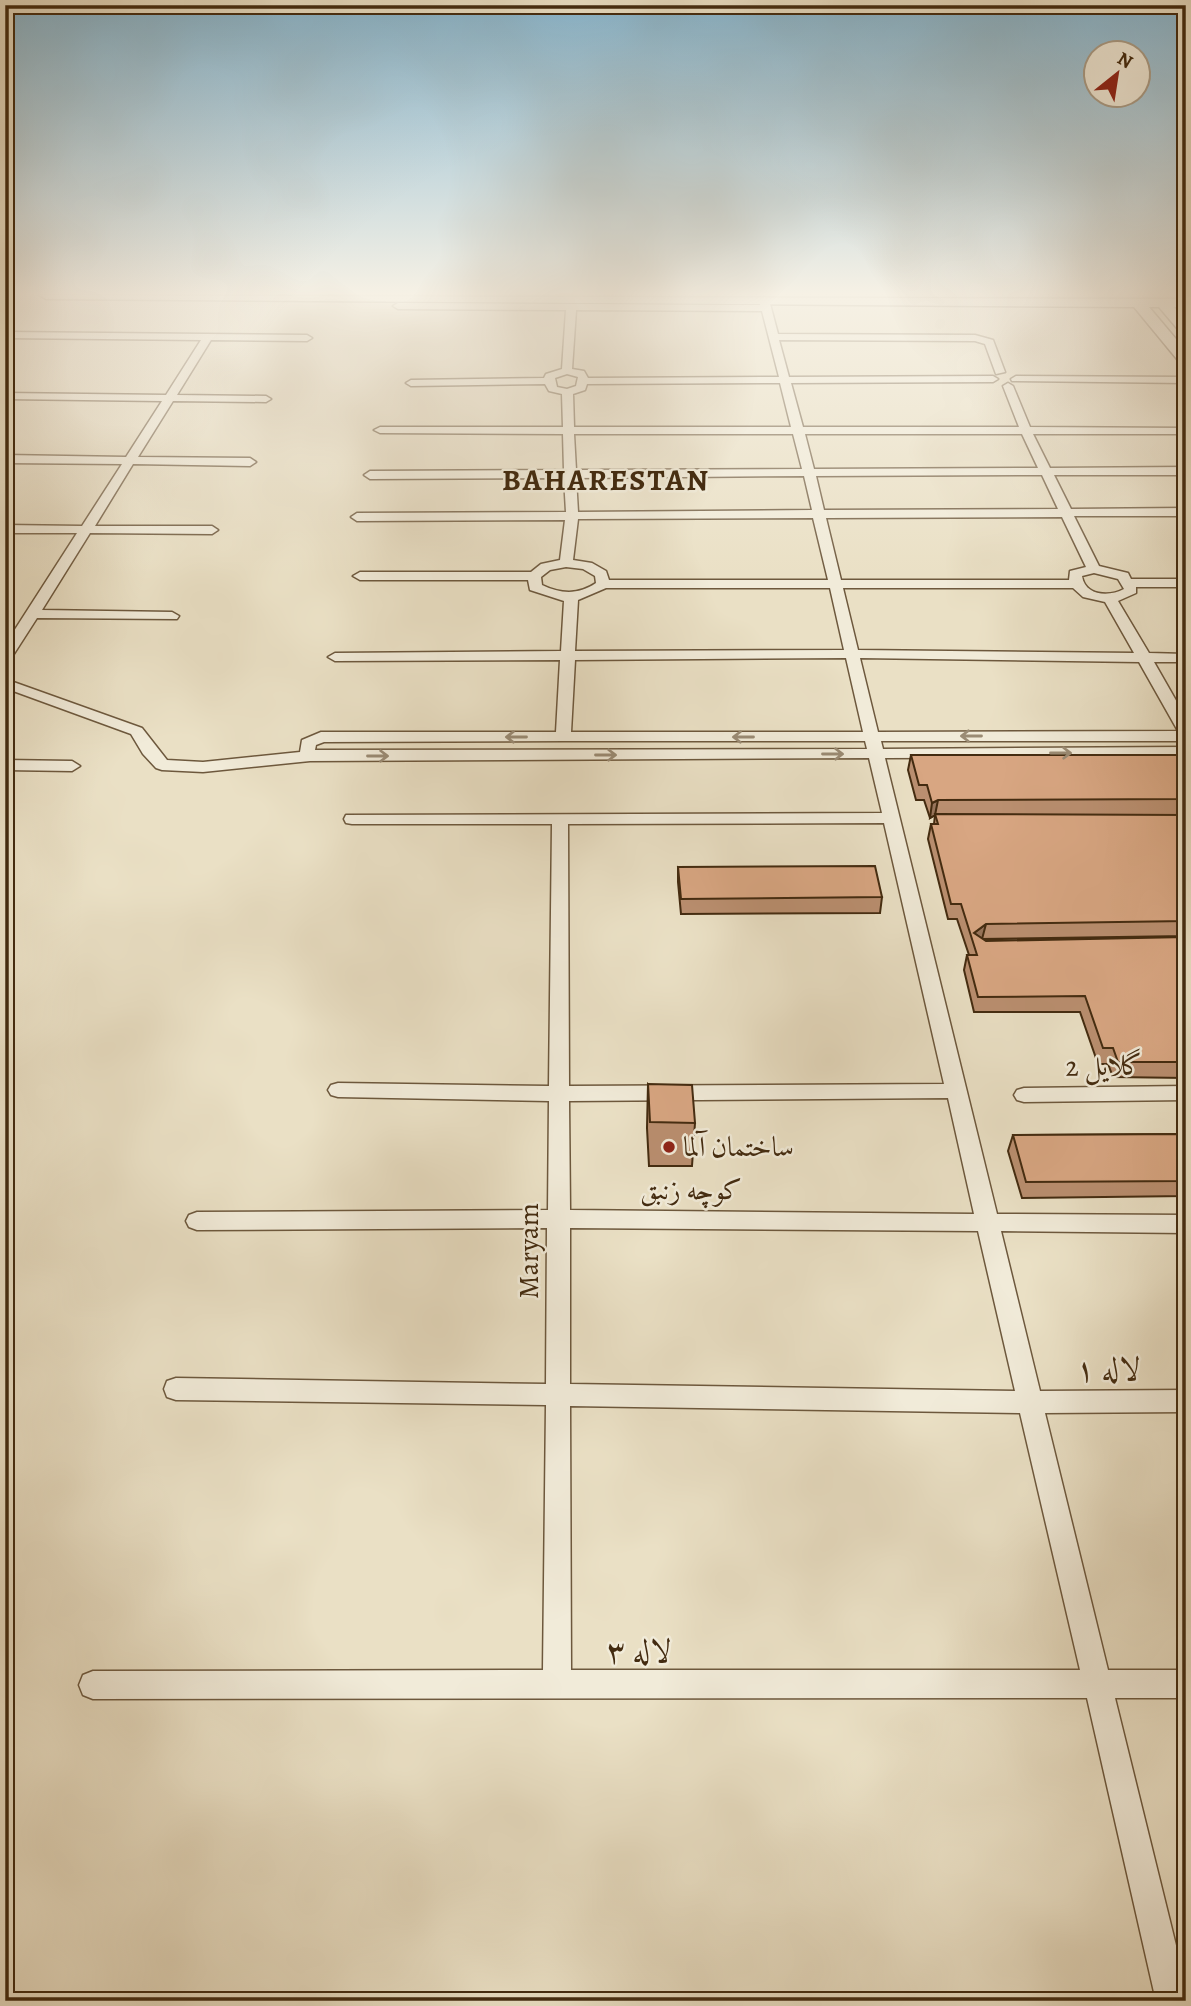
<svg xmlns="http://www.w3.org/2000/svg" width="1191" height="2006" font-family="Alegreya,Amiri,serif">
  <rect width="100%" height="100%" fill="#eae0c5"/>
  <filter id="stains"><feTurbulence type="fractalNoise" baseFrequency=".00286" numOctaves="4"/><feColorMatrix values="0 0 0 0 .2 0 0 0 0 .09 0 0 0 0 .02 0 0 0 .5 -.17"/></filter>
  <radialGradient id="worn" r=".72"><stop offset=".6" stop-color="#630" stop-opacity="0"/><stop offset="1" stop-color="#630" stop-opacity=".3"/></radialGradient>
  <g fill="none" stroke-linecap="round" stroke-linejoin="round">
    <defs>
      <g id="street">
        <path d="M764,297L769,300L778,334L975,335L993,340L1005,372L996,374L985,344L975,341L779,340L789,377L993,376L998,379L993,382L791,383L803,427H1019L1003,386L1008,383L1013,386L1030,427L1186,428V434H1033L1050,468L1186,467V475H1054L1071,509L1186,508V516H1074L1099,566L1128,573L1131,579H1186V587H1136V593L1118,601L1149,653L1186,654V662H1154L1186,718V741H881L883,749L1186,747V757L885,758L997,1214L1186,1215V1233L1001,1231L1040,1391L1186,1390V1412L1045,1413L1108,1670H1186V1698H1115L1186,1986V2001H1156L1087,1698L93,1699L83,1695L79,1685L83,1675L93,1671L543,1670L546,1405L176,1400L167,1397L164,1389L167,1381L176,1378L546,1384L547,1228L197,1230L189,1227L186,1221L189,1215L197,1212L548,1210L549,1101L338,1097L331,1095L328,1090L331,1085L338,1083L549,1086L552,824H352L346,823L344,819L346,815L882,813L869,758L310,761L203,772L162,770L156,768L143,754L131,734L5,688V679L142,728L167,760L203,762L300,752L302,740L321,732H556L560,660L335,661L328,657L335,653L561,651L564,601L530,590L528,580H360L353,576L360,572H531L541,564L560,560L565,520L357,521L351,517L357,513L566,512L564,478L370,479L364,475L370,471L564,470L563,434L380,433L374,430L380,427H563L562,394L549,391L545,384L411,386L406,383L411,380L544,378L546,374L562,369L566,310L398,309L393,306L398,303L760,305L759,300ZM576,310L762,311L779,377L588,378L584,371L572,369ZM567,374L578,377L576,386L567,389L557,387L555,378ZM780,383L791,427H574L573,394L585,390L587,384ZM574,434H793L802,469L576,470ZM805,434H1022L1038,468L814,469ZM1042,475L1058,509L824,510L816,476ZM804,476L812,510L578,512L576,478ZM1062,517L1086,567L1070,571L1069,580H841L826,518ZM813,518L828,580H609L606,571L592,563L573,560L578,519ZM566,567L583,569L595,576L596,583C578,595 561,594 542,585L541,577L550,570ZM1094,573L1118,579L1124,589C1109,597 1085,596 1082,576ZM606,588H830L844,650L575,651L578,600ZM843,588H1073L1083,597L1105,602L1134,653L858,650ZM846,658L863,732H571L575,660ZM860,658L1139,662L1178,731L878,732ZM564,741H865L867,749L315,750L316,745L324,742ZM884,823L944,1084L569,1086L568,824ZM948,1098L974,1214L570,1210L569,1101ZM570,1228L978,1231L1015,1391L570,1384ZM570,1406L1020,1413L1080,1670H571Z"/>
        <polygon points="5,332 307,335 312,338 307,341 211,340 177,395 266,396 271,399 266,402 173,401 138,457 250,458 256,462 250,466 133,464 95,526 212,526 218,530 212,534 90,533 42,610 172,612 179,616 177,619 37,618 10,660 5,661 5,645 77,533 5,533 5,525 82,526 122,464 5,463 5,455 126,457 162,401 5,399 5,393 166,395 201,340 5,338"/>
        <polygon points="1016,376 1186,377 1186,383 1012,381 1011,379"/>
        <polygon points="5,760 72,761 80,766 72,771 5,770"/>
        <polygon points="1186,1086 1186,1100 1024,1102 1017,1100 1014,1095 1017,1090 1024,1088"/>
      </g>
      <polygon id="secondary" points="39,295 1186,299 1186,307 1174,307 1186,321 1186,334 1181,333 1159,307 1149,307 1186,351 1186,365 1181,364 1134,307 46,299"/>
    </defs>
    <use href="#street" stroke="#6d583d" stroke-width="3"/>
    <use href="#secondary" stroke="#432b10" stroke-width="3"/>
    <use href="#street" fill="#f1ebd9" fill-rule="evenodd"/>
    <use href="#secondary" fill="#f1ebd9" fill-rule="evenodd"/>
  </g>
  <g fill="#ba8f70" stroke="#432b10" stroke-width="2">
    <polygon points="911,755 1186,757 1186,936 983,939 986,941 1186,937 1186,1078 1113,1077 1108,1064 1098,1064 1080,1012 974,1012 964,970 967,955 969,955 957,919 948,919 928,839 931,824 934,824 935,815 930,818 924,800 916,800 908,770"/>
    <polygon points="678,867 882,897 880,913 681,914 678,882"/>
    <polygon points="648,1084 695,1123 692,1166 649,1166 647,1128"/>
    <polygon points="1186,1134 1186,1196 1022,1198 1008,1151 1013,1135"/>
  </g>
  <g fill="#97745b" stroke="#432b10" stroke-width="2">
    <polygon points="938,800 935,815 930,818 932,803"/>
    <polygon points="986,924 982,939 974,933"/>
  </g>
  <g fill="#d8a682" stroke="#432b10" stroke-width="2">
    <polygon points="911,755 1185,755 1186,785 1183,785 1186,790 1186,799 938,800 932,803 927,785 919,785"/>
    <polygon points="935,814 1186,815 1186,921 986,924 974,933 986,941 1186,937 1186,1062 1118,1062 1113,1048 1103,1048 1085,996 978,997 967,955 977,955 961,904 951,904 931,824 938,824"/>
    <polygon points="875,866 882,897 681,899 678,867"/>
    <polygon points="648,1084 692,1085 695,1123 650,1122"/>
    <polygon points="1186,1134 1186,1181 1026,1182 1013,1135"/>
  </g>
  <defs><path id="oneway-shaft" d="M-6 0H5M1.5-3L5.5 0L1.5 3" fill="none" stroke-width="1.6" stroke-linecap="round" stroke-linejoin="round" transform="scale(1.75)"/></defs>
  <g stroke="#9a8b74">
    <use href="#oneway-shaft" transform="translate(971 736) rotate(180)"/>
    <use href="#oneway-shaft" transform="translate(516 737) rotate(180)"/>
    <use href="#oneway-shaft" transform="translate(743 737) rotate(180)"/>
    <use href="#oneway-shaft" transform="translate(1061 753)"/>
    <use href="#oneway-shaft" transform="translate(833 754)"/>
    <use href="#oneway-shaft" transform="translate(606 755)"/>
    <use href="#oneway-shaft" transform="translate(378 756)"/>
  </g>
  <linearGradient id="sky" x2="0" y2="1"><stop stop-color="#88b8d2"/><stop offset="0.51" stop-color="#f6f1e5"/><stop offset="1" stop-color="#f6f1e5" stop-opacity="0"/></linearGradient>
  <rect width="1191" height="576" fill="url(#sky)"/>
  <circle fill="#8f2418" stroke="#f1ebd9" stroke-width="2.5" cx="669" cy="1147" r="7"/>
  <g text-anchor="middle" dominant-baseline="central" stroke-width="5" stroke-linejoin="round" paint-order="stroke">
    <g font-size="28" fill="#432b10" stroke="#f1ebd9">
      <text transform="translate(1104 1066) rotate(-1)">گلایل 2</text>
      <text x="691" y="1190">کوچه زنبق</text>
      <text transform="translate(529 1251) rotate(-90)">Maryam</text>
    </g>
    <g font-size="28" fill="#432b10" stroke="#f1ebd9" text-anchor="start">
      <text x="683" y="1147">ساختمان آلما</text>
    </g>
    <g font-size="30" font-weight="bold" letter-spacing="2" fill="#432b10" stroke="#f1ebd9">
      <text x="606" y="480">BAHARESTAN</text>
    </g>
    <g font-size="33" fill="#432b10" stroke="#f1ebd9">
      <text x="1108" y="1368">لاله ۱</text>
      <text x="639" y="1650">لاله ۳</text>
    </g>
  </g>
  <rect width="1191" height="2006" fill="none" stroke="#eae0c5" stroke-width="28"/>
  <rect x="7" y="7" width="1177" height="1992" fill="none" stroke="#432b10" stroke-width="3.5"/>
  <rect x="14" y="14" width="1163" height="1978" fill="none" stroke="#432b10" stroke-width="2"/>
  <g transform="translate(1117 74) rotate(30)"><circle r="33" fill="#f1ebd9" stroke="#ab9e89" stroke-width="2"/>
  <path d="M0-5L12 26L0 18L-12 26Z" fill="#8f2418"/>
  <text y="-10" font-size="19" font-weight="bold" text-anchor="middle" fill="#432b10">N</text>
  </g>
  <rect width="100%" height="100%" filter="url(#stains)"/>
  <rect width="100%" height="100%" fill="url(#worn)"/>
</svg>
